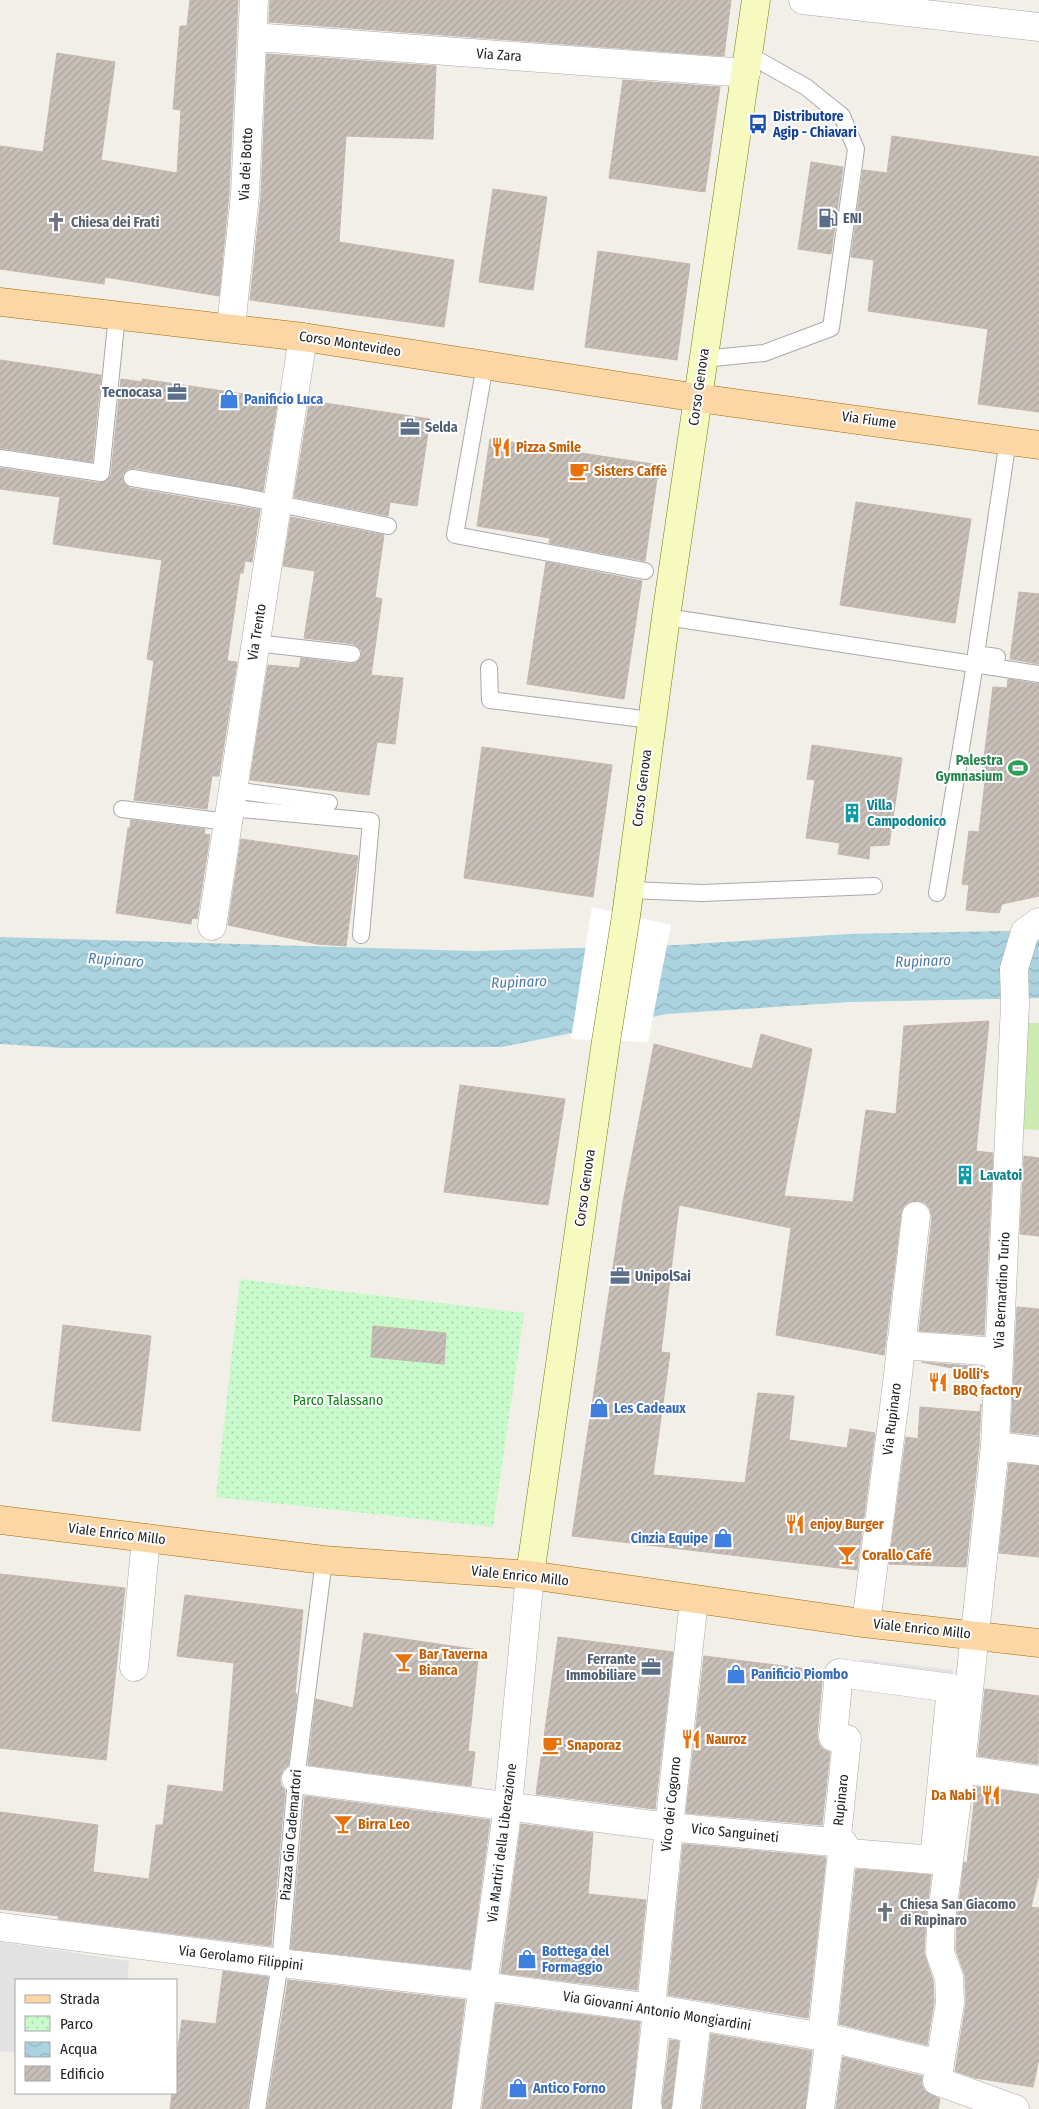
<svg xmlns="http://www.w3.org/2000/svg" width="1039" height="2109" font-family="'Fira Sans Condensed',sans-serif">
  <defs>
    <pattern id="park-dots" width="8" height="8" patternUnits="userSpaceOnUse" patternTransform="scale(1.25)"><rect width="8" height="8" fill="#c8facc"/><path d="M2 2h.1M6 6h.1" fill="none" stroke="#acd6af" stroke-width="1.8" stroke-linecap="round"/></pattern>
    <pattern id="water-waves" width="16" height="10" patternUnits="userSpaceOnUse" patternTransform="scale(1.25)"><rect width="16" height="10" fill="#aad3df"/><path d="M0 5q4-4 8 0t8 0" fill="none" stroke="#92b5bf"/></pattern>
    <pattern id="building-hatch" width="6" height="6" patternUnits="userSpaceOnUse" patternTransform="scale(1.25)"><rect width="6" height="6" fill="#c7bfb8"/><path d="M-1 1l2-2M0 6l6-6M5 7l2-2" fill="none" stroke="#aba49e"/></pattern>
  </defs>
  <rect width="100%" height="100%" fill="#f2efe9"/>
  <polygon fill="url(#park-dots)" points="240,1279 524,1313 493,1527 216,1497"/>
  <polygon fill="#cdebb0" points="1026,1023 1039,1023 1039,1130 1019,1129"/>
  <g fill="#e2e2e2">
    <polygon points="861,1659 953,1670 951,1688 859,1676"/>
    <polygon points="0,1942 129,1961 127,1980 16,1980 16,2053 0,2051"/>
  </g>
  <polygon fill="url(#water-waves)" points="1006,931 1039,933 1039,998 851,1002 667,1014 502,1047 63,1048 0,1044 0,937 473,951 677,945 848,934"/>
  <polygon fill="#fff" points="592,907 671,925 648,1042 571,1039"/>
  <g fill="url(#building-hatch)" stroke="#c4b6ab">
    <polygon points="190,0 238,0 229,194 219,296 105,277 104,284 0,269 0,146 43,152 57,53 115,62 101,160 177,173 181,110 173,109 180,26 187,26"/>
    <polygon points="270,0 731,0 724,56 269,22"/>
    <polygon points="267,54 436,66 433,139 346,136 339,242 454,260 444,327 250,300 261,196"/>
    <polygon points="623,80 720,87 705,192 609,178"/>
    <polygon points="892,136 1039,157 1039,412 978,404 988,329 868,311 874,260 851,257 863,170 887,173"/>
    <polygon points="811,162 843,167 831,254 798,249"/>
    <polygon points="493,189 547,197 533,290 479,282"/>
    <polygon points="598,251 690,264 677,360 585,347"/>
    <polygon points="0,360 101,375 92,462 0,448"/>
    <polygon points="121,379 142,382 142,379 278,399 263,491 134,468 128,469 122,476 123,482 130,488 260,510 252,562 245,561 243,573 240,573 227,661 237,662 219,776 212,776 207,809 134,800 154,661 147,659 162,560 53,544 60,497 0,489 0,468 100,483 109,479 111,474"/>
    <polygon points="318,402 430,419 417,506 390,502 388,516 294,497 309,404 317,405"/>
    <polygon points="490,439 659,465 645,561 549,543 550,538 477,526"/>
    <polygon points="856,502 971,519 955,623 840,605"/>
    <polygon points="291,517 384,535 375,597 382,599 371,675 403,678 395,744 377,742 369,795 250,780 268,665 299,668 301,658 351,664 356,663 362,656 361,650 354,644 304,638 315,571 283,566"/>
    <polygon points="546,562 642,581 624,699 527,684"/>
    <polygon points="1019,592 1039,594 1039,664 1010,659"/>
    <polygon points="1008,679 1039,684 1039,896 1002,904 999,913 966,910 969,885 962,884 969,831 979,832 986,773 982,773 993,687 1007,688"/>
    <polygon points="812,745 902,758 889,845 870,846 869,859 838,854 840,843 806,838 815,780 807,779"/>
    <polygon points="482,747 612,765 593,897 464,878"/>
    <polygon points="131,820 205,829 204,834 210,835 197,919 192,918 191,924 116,913 128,828 130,828"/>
    <polygon points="241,839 358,856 346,946 317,944 228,925"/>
    <polygon points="989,1021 976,1151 993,1153 984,1335 919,1331 932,1218 930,1209 925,1203 918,1201 910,1202 904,1206 901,1214 884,1355 776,1335 791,1228 679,1205 661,1352 670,1353 653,1475 745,1483 758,1393 794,1396 789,1440 847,1448 850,1429 875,1433 857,1570 572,1536 623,1202 654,1044 752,1069 761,1034 812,1049 784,1196 853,1202 866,1110 896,1114 904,1026"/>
    <polygon points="460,1085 565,1099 548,1205 444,1192"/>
    <polygon points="1024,1156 1039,1158 1039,1236 1020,1234"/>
    <polygon points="1017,1307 1039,1309 1039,1435 1011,1432"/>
    <polygon points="63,1325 151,1336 140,1431 52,1421"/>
    <polygon points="373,1326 446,1333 444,1364 371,1357"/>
    <polygon points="921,1362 983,1367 983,1374"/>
    <polygon points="981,1404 979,1445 966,1567 889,1564 906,1437 918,1439 920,1407 980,1412"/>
    <polygon points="1009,1463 1039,1466 1039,1557 999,1553"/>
    <polygon points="0,1574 125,1588 106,1760 0,1748"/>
    <polygon points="185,1595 303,1610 295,1694 297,1694 288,1766 283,1770 280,1778 281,1785 285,1790 271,1946 58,1919 59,1916 0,1909 0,1812 98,1825 93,1872 149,1879 156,1825 163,1825 168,1785 223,1792 234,1663 177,1656"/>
    <polygon points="364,1633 479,1650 468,1751 475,1752 471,1786 308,1765 316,1699 353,1708"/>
    <polygon points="558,1637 673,1652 655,1809 536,1794"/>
    <polygon points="704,1656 823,1671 817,1736 819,1744 823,1749 830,1752 822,1825 686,1813"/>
    <polygon points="985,1689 1039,1696 1038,1764 978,1756"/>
    <polygon points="976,1787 1039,1795 1039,1874 1031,1907 1039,1908 1039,2058 1033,2087 975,2078 955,2071 966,2003 965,1976 956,1950 957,1921 964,1862 967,1863"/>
    <polygon points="305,1796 490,1820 470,1969 291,1949"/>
    <polygon points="521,1824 593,1833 588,1894 646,1900 637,1990 501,1973"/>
    <polygon points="683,1844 826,1857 808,2018 668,1995"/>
    <polygon points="856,1869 931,1875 926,1918 924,1953 933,1980 934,2002 927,2045 839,2024"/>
    <polygon points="223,1971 268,1977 247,2109 170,2109 172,2093 176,2093 176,2063 182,2020 216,2024"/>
    <polygon points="288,1980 465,2000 451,2109 267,2109"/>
    <polygon points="496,2004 640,2022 631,2109 482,2109"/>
    <polygon points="711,2034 812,2051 805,2109 702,2109"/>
    <polygon points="670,2040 679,2041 671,2109 663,2109 662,2104"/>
    <polygon points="843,2057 922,2076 922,2085 925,2091 940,2099 938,2109 836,2109"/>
  </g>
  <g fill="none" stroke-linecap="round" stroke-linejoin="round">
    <defs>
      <g id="lane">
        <polyline points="703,359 764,353 831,328 856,149 842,116 806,87 749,55"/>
        <polyline points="485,365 455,535 645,571"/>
        <polyline points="0,458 101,473 117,315"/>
        <polyline points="132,478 240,496 388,526"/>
        <polyline points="666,617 1039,674"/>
        <polyline points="256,643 352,654"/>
        <polyline points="997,657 976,654 1008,440"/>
        <polyline points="489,668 490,700 651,720"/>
        <polyline points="233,790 329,803"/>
        <polyline points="230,808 371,821 361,935"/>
        <polyline points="122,809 228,822"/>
        <polyline points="629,890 702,893 874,886"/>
        <polyline points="937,893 975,664"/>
        <polyline points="257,2109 280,1963 296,1779 324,1560"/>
      </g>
      <g id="street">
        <polyline points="803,0 1039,27"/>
        <polyline points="253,37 746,73"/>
        <polyline points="231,327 245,195 254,0"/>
        <polyline points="212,926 303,337"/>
        <polyline points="901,1345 999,1352"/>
        <polyline points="995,1446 1039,1451"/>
        <polyline points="866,1623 896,1392 916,1216"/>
        <polyline points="134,1667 146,1538"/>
        <polygon points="839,1673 951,1688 934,1860 850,1853 837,1836 847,1739 833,1737"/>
        <polyline points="960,1769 1039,1780"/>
        <polyline points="296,1779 669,1827 843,1843 822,2036"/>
        <polyline points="0,1927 280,1963 483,1986 651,2008 830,2038 940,2064"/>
        <polyline points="651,2008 669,1827 694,1600"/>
        <polyline points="466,2109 508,1806 530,1575"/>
        <polyline points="648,2109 646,2108 656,2021 696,2029 686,2109"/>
        <polyline points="820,2109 830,2038"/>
        <polyline points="1015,2109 937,2081 950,2003 949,1977 940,1953 941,1920 958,1793 995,1446 1015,1004 1014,969 1025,932 1039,922"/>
      </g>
      <polyline id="secondary" points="530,1575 606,1041 626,916 666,617 756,0"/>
      <g id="primary">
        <polyline points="0,302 303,337 698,398 1039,445"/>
        <polyline points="0,1520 324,1560 530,1575 855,1622 1039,1643"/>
      </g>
    </defs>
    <use href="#lane" stroke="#a9a9a9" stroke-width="18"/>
    <use href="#street" stroke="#a9a9a9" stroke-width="29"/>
    <use href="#secondary" stroke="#707d05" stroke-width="29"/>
    <use href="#primary" stroke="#a06b00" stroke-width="29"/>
    <use href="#lane" stroke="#fff" stroke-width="16"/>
    <use href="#street" stroke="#fff" stroke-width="28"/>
    <use href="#secondary" stroke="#f7fabf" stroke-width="28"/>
    <use href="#primary" stroke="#fcd6a4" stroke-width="28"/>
  </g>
  <defs>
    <symbol id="bus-bare" viewBox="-9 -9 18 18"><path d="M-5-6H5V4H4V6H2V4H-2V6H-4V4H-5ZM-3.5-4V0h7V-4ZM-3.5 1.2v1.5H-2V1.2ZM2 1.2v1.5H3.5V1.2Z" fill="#1a4fb4" stroke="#fff" stroke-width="2.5" paint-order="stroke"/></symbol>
    <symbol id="fuel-bare" viewBox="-9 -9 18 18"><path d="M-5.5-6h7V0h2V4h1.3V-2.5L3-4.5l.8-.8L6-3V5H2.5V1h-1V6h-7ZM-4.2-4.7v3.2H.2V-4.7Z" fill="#5c6f8a" stroke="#fff" stroke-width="2.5" paint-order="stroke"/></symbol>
    <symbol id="church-bare" viewBox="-9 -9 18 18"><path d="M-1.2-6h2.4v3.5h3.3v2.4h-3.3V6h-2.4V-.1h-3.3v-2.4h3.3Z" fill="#6b7280" stroke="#fff" stroke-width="2.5" paint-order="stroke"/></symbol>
    <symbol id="office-bare" viewBox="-9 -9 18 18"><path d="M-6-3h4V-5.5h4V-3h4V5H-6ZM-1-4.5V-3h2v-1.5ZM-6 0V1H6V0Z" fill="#5c6f8a" stroke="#fff" stroke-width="2.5" paint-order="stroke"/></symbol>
    <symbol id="shop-bare" viewBox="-9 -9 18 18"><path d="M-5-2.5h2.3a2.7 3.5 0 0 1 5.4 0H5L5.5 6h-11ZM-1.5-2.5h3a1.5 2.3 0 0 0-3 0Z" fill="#3f7fe0" stroke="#fff" stroke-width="2.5" paint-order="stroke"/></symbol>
    <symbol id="restaurant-bare" viewBox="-9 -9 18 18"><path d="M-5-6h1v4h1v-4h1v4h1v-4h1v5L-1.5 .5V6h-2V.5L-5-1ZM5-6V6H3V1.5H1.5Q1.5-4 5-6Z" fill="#e8710a" stroke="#fff" stroke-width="2.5" paint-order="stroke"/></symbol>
    <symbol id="cafe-bare" viewBox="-9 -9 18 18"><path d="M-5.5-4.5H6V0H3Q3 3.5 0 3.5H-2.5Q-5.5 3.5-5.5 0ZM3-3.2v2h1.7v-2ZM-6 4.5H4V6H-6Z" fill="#e8710a" stroke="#fff" stroke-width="2.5" paint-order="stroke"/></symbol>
    <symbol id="stadium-bare" viewBox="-9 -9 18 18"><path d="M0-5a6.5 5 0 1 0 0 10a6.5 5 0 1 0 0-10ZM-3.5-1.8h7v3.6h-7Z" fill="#2e9e5b" stroke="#fff" stroke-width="2.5" paint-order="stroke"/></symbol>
    <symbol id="building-bare" viewBox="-9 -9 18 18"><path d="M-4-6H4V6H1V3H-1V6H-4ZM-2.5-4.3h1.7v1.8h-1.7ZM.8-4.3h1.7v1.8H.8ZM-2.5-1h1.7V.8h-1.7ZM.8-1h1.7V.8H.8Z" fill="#0f9aa8" stroke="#fff" stroke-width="2.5" paint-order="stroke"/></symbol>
    <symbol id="bar-bare" viewBox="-9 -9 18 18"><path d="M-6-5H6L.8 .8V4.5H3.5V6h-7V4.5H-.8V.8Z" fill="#e8710a" stroke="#fff" stroke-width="2.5" paint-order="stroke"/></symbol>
  </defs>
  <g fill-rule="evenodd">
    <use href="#bus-bare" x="744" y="110" width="28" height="28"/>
    <use href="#fuel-bare" x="814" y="204" width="28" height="28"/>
    <use href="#church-bare" x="42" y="208" width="28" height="28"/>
    <use href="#office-bare" x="163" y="378" width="28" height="28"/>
    <use href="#shop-bare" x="215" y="385" width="28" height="28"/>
    <use href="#office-bare" x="396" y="413" width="28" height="28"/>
    <use href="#restaurant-bare" x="487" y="433" width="28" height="28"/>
    <use href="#cafe-bare" x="565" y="457" width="28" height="28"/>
    <use href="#stadium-bare" x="1004" y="754" width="28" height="28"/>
    <use href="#building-bare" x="838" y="799" width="28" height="28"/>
    <use href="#building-bare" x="951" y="1161" width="28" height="28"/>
    <use href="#office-bare" x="606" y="1262" width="28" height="28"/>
    <use href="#restaurant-bare" x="924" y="1368" width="28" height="28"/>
    <use href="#shop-bare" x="585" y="1394" width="28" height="28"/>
    <use href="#restaurant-bare" x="781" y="1510" width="28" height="28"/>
    <use href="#shop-bare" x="709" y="1524" width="28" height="28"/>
    <use href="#bar-bare" x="833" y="1541" width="28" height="28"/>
    <use href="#bar-bare" x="390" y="1648" width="28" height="28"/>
    <use href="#office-bare" x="637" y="1653" width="28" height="28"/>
    <use href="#shop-bare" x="722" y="1660" width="28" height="28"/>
    <use href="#restaurant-bare" x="677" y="1725" width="28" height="28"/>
    <use href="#cafe-bare" x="538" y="1731" width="28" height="28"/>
    <use href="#restaurant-bare" x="977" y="1781" width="28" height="28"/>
    <use href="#bar-bare" x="329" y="1810" width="28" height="28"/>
    <use href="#church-bare" x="871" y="1898" width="28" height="28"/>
    <use href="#shop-bare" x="513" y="1945" width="28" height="28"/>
    <use href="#shop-bare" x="504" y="2074" width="28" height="28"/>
  </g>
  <g text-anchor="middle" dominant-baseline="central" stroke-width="4" stroke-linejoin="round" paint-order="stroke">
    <g font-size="14" fill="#222" stroke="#fff">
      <text transform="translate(499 55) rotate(4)">Via Zara</text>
      <text transform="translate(246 164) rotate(-87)">Via dei Botto</text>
      <text transform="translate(350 344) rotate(9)">Corso Montevideo</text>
      <text transform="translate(699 387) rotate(-82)">Corso Genova</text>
      <text transform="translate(869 420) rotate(8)">Via Fiume</text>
      <text transform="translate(257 632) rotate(-81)">Via Trento</text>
      <text transform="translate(642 788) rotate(-83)">Corso Genova</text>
      <text transform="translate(585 1188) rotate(-82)">Corso Genova</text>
      <text transform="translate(1002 1290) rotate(-87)">Via Bernardino Turio</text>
      <text transform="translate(892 1419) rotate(-83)">Via Rupinaro</text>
      <text transform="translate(117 1534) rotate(7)">Viale Enrico Millo</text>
      <text transform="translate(520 1576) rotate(6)">Viale Enrico Millo</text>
      <text transform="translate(922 1629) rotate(6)">Viale Enrico Millo</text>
      <text transform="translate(841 1800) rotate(-84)">Rupinaro</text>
      <text transform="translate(671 1804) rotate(-84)">Vico dei Cogorno</text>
      <text transform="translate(735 1833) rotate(6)">Vico Sanguineti</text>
      <text transform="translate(291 1835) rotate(-85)">Piazza Gio Cademartori</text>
      <text transform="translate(502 1843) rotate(-83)">Via Martiri della Liberazione</text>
      <text transform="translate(241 1958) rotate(7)">Via Gerolamo Filippini</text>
      <text transform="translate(657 2011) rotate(9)">Via Giovanni Antonio Mongiardini</text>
    </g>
    <g font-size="14" font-weight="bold" fill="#164399" stroke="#fff" text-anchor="start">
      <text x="773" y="116">Distributore<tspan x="773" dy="16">Agip - Chiavari</tspan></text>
    </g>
    <g font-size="14" font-weight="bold" fill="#4e5e75" stroke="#fff" text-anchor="start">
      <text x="843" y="218">ENI</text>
      <text x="162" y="392" text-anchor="end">Tecnocasa</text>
      <text x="425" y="427">Selda</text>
      <text x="635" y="1276">UnipolSai</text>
      <text x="636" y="1659" text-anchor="end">Ferrante<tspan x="636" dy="16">Immobiliare</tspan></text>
    </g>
    <g font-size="14" font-weight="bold" fill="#5b616d" stroke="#fff" text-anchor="start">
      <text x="71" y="222">Chiesa dei Frati</text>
      <text x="900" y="1904">Chiesa San Giacomo<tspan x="900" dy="16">di Rupinaro</tspan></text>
    </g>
    <g font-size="14" font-weight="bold" fill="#366cbe" stroke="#fff" text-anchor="start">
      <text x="244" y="399">Panificio Luca</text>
      <text x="614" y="1408">Les Cadeaux</text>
      <text x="708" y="1538" text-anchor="end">Cinzia Equipe</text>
      <text x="751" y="1674">Panificio Piombo</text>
      <text x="542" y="1951">Bottega del<tspan x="542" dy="16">Formaggio</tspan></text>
      <text x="533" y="2088">Antico Forno</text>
    </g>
    <g font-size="14" font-weight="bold" fill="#c56008" stroke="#fff" text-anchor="start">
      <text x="516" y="447">Pizza Smile</text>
      <text x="594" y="471">Sisters Caffè</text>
      <text x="953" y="1374">Uolli's<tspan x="953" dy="16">BBQ factory</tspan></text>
      <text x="810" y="1524">enjoy Burger</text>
      <text x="862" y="1555">Corallo Café</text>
      <text x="419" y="1654">Bar Taverna<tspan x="419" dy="16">Bianca</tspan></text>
      <text x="706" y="1739">Nauroz</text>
      <text x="567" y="1745">Snaporaz</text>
      <text x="976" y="1795" text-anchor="end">Da Nabi</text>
      <text x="358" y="1824">Birra Leo</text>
    </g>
    <g font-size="14" font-weight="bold" fill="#27864d" stroke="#fff" text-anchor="end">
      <text x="1003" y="760">Palestra<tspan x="1003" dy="16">Gymnasium</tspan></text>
    </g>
    <g font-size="14" font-weight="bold" fill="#0d838f" stroke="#fff" text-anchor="start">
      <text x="867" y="805">Villa<tspan x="867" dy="16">Campodonico</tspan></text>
      <text x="980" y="1175">Lavatoi</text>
    </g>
    <g font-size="14" fill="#0c8416" stroke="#fff">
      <text x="338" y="1400">Parco Talassano</text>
    </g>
    <g font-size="15" font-style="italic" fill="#4a7aab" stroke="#fff">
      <text transform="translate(116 960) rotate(4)">Rupinaro</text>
      <text transform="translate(923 961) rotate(-2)">Rupinaro</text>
      <text transform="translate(519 982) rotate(-2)">Rupinaro</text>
    </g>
  </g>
  <rect x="15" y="1979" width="162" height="115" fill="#ffffff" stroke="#a7a7a7"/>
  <rect x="25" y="1995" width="25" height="8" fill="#fcd6a4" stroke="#a7a7a7"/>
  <text x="60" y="2004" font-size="15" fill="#222222">Strada</text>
  <rect x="25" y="2016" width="25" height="15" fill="url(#park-dots)" stroke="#a7a7a7"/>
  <text x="60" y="2029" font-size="15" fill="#222222">Parco</text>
  <rect x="25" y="2042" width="25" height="15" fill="url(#water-waves)" stroke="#a7a7a7"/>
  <text x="60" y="2054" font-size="15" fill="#222222">Acqua</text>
  <rect x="25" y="2066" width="25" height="15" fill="url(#building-hatch)" stroke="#a7a7a7"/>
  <text x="60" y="2079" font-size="15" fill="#222222">Edificio</text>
</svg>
